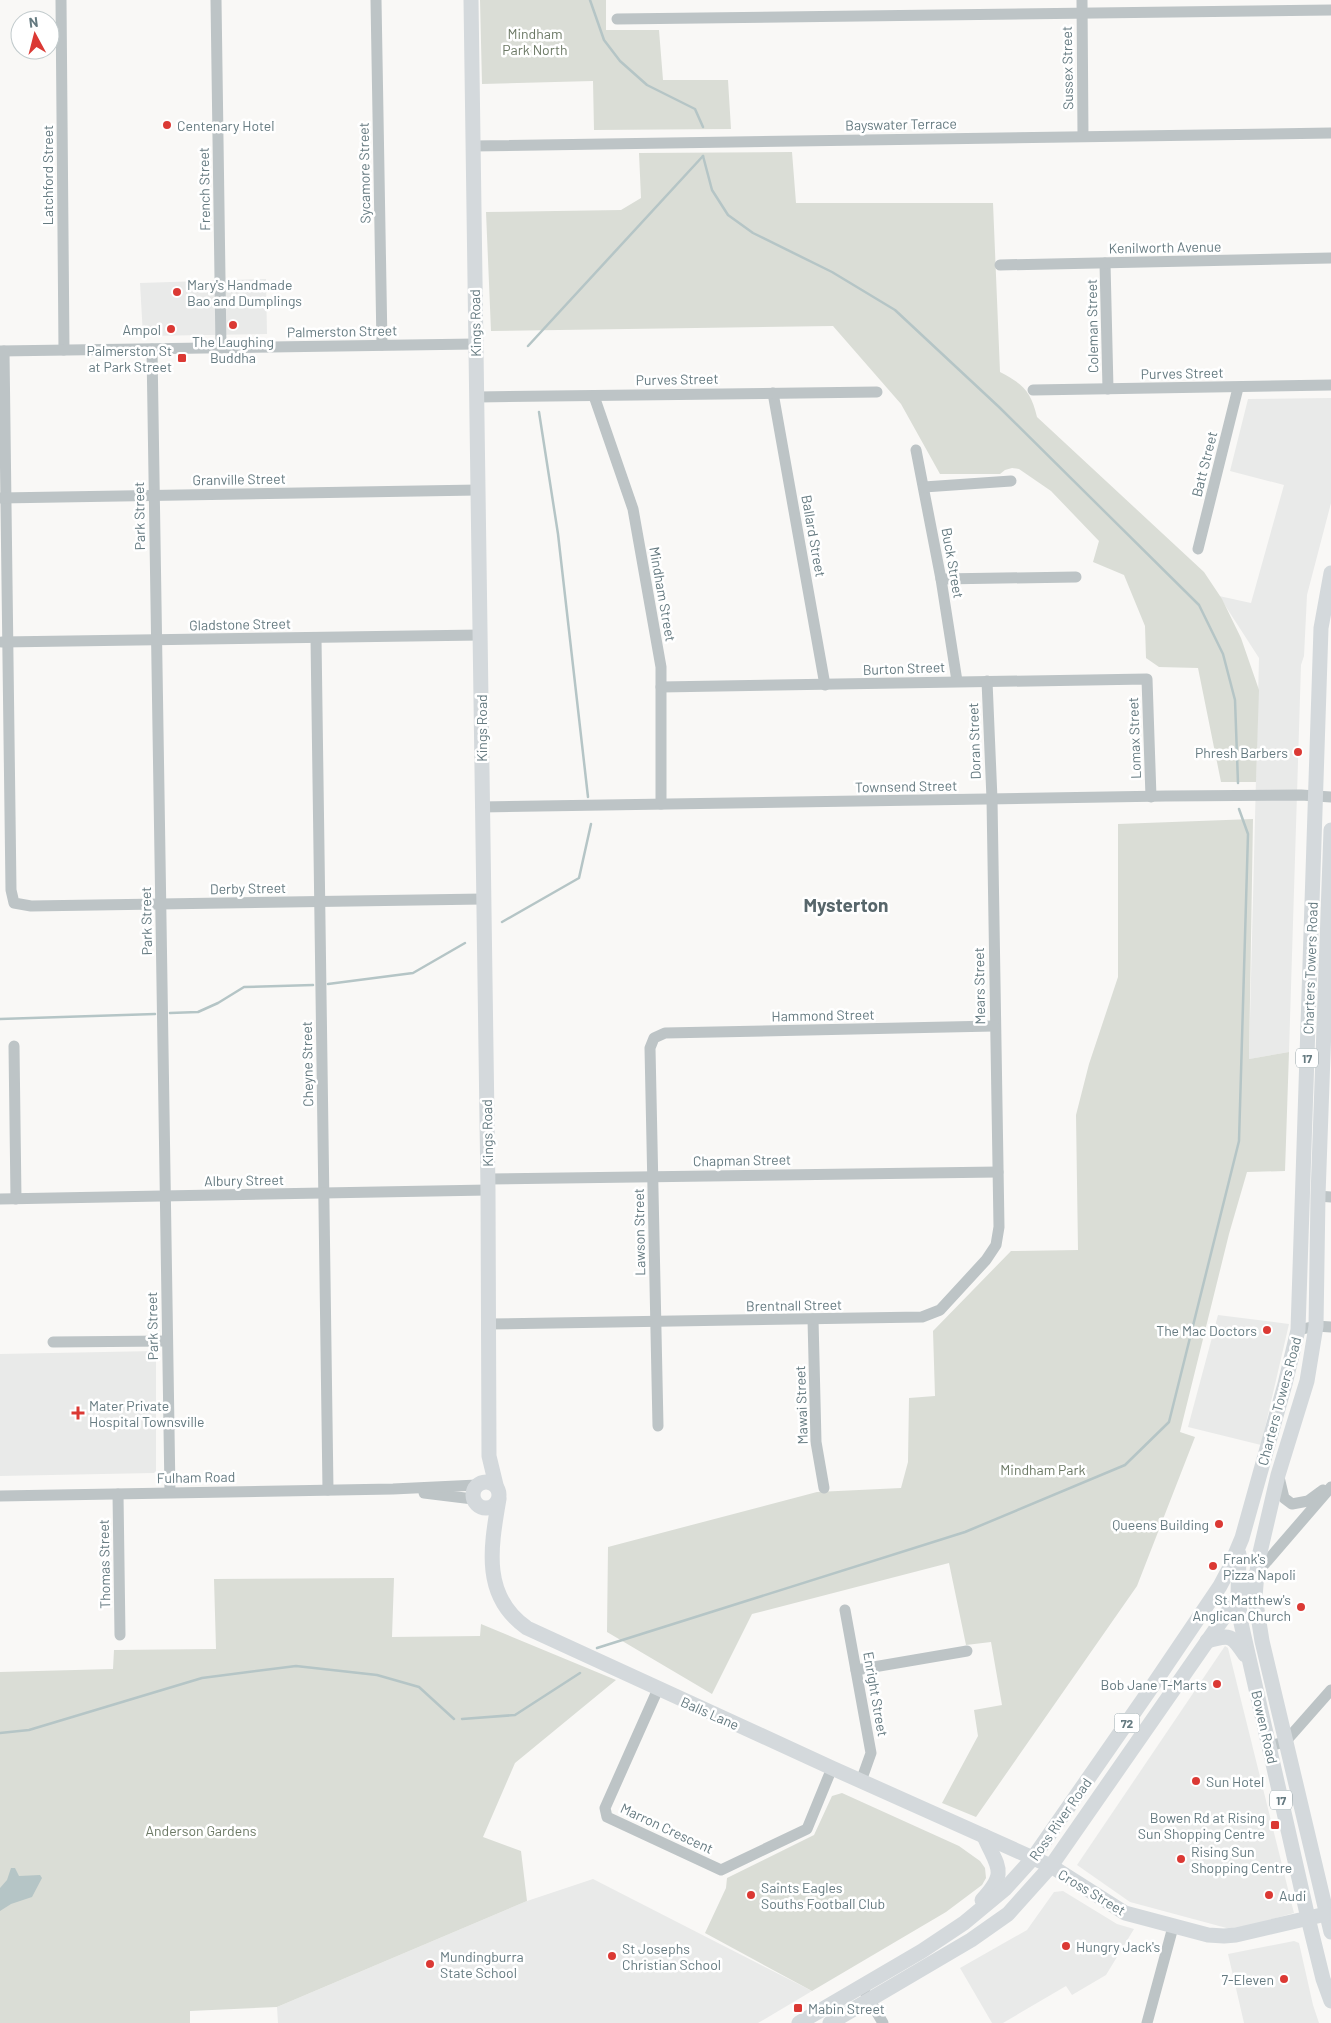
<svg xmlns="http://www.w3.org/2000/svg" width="1331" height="2023" font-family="Barlow,sans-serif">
  <rect width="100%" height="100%" fill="#f9f8f6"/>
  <g fill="#e9eae9">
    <polygon points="266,279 267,334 143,336 140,283"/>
    <polygon points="1331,398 1331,503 1307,595 1304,656 1301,665 1289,1052 1249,1059 1259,658 1219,596 1251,603 1284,485 1230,471 1248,399"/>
    <polygon points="1218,1315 1289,1324 1261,1445 1188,1427"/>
    <polygon points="156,1351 156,1471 154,1473 0,1476 0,1354"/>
    <polygon points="1225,1646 1228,1648 1294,1913 1234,1930 1130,1902 1077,1865"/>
    <polygon points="593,1879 812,1991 758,2023 278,2023 277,2007 527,1901"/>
    <polygon points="1063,1891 1117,1924 1134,1929 1106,1975 1072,1995 1066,1986 1003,2023 992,2023 960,1968 1027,1930 1054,1892"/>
    <polygon points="1294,1941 1299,1943 1313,2005 1319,2023 1244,2023 1228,1954"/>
  </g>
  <g fill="#daddd6">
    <polygon points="480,0 606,0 606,30 659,30 663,80 728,80 731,129 594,130 593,81 482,84"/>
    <path d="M792,152L796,203H993L1000,372C1023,384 1031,391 1037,417L1204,572L1222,599L1241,638L1259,690L1256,782H1221L1198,668L1159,667L1146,658L1145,626L1124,575L1093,562L1099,541L1051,491L1019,469L1012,468L1005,470L1000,474H940L901,404L833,326L491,331L486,212L621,210L641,198L639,153Z"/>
    <polygon points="1253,819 1249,1059 1289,1052 1285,1171 1247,1172 1229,1234 1180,1432 1195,1437 1137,1586 976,1817 942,1803 978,1736 974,1710 1002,1705 991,1642 966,1645 949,1563 752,1614 712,1694 607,1632 608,1547 817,1492 901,1488 908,1462 909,1398 935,1396 933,1331 1011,1251 1078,1250 1076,1115 1089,1064 1118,977 1118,824"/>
    <polygon points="394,1578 392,1637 480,1636 481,1624 616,1680 515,1763 483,1837 521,1851 527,1901 277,2007 190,2011 190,2023 0,2023 0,1672 113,1669 114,1650 216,1649 214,1579"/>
    <polygon points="842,1793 959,1846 980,1861 985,1868 986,1878 982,1885 946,1912 812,1991 705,1933 726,1888 727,1878 814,1835 832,1796"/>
  </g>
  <polygon fill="#b5c5c6" points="11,1868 15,1868 19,1876 40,1875 42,1878 32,1897 11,1904 0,1911 0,1888 7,1880"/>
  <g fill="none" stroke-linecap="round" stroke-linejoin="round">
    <g stroke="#b5c5c6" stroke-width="2.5">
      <polyline points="590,0 604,40 620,61 647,85 695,109 703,127"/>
      <polyline points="703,156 712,190 728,215 753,233 832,272 895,310 999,407 1199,605 1223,654 1235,700 1238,783"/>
      <polyline points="528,346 703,156"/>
      <polyline points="539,412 558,534 588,797"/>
      <polyline points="502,922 579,878 591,824"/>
      <polyline points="328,984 413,973 465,943"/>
      <polyline points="170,1013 198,1012 218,1003 244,987 313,985"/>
      <polyline points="0,1019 155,1014"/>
      <polyline points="597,1648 965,1532 1125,1465 1169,1422 1239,1141 1248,834 1239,809"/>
      <polyline points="462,1719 515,1715 580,1673"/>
      <polyline points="0,1733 29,1730 202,1678 296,1666 377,1675 419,1687 454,1719"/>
    </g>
    <g stroke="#bdc4c6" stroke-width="11">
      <polyline points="61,0 64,350"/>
      <polyline points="216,0 221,348"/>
      <polyline points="376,0 382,345"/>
      <polyline points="1082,0 1083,136"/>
      <polyline points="617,19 1331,10"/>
      <polyline points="472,146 1331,133"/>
      <polyline points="1105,263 1108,389"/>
      <polyline points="1000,265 1331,258"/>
      <polyline points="152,349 170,1492"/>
      <polyline points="0,351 475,344"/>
      <polyline points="4,351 11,890 14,903 31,906 483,899"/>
      <polyline points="1033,390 1331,385"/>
      <polyline points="773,393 825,685"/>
      <polyline points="594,396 633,509 661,667 661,804"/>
      <polyline points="478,397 877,392"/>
      <polyline points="916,450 941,579 957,681"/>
      <polyline points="924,487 1011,481"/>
      <polyline points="0,498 478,490"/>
      <polyline points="1198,549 1238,388"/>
      <polyline points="941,579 1076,577"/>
      <polyline points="316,638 328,1490"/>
      <polyline points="2,642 481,635"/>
      <polyline points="661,687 1147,679 1151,797"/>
      <polyline points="481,807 1166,796 1301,795 1331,797"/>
      <polyline points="14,1046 16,1199"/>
      <polyline points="488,1179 998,1172"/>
      <polyline points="1318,1196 1331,1197"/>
      <polyline points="0,1199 488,1190"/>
      <polyline points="813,1319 816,1442 824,1488"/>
      <polyline points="487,1324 922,1317 940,1310 986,1260 996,1245 999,1227 992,799 987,681"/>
      <polyline points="1298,1330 1316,1326 1331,1327"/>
      <polyline points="53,1342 167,1341"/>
      <polyline points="658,1426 650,1048 654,1038 665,1033 994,1026"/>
      <polyline points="1279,1477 1284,1498 1292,1504 1308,1501 1323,1490"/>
      <polyline points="424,1493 473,1499"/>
      <polyline points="118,1494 120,1635"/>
      <polyline points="0,1496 393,1489 477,1485"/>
      <polyline points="1256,1574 1331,1487"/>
      <polyline points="845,1610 871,1753 861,1781"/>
      <polyline points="856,1670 967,1651"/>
      <polyline points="658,1689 605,1808 607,1817 721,1870 807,1829 832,1768"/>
      <polyline points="1269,1746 1285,1742 1331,1690"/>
      <polyline points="866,1994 883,2023"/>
      <polyline points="1147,2023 1173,1927"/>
    </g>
    <g stroke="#d4d9dc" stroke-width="15">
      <polyline points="471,0 488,1190 489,1456 496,1485"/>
      <polyline points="1331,830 1318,1196 1316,1326 1307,1381 1278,1475 1258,1561 1255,1597 1262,1641 1331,1932"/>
      <circle cx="486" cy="1495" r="13"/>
      <path d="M499,1499C491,1546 481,1596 527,1628L832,1768L1033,1858L1051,1866L1125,1913L1208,1935L1224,1936L1236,1935L1326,1914"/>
      <polyline points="1239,1554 1238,1597 1241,1623 1308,1918 1323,1979 1331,2001"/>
      <path d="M1207,1641C1230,1634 1232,1635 1245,1655"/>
      <path d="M982,1900C1009,1871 997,1867 984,1836"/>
      <polyline points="799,2023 922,1951 964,1923 1005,1889 1033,1858 1149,1691 1220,1586 1229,1569 1242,1538 1285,1384 1298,1330 1321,628 1331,573"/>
      <polyline points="830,2023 971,1940 1008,1914 1051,1866 1238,1597 1256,1574"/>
    </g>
  </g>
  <g fill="#db3934" stroke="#fff" stroke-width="2">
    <circle cx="167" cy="125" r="5"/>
    <circle cx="177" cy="292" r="5"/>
    <circle cx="233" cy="325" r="5"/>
    <circle cx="171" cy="329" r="5"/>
    <rect x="177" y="353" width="10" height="10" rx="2.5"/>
    <circle cx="1298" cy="752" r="5"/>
    <circle cx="1267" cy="1330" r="5"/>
    <path d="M75.5 1405.5h5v5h5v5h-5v5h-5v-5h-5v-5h5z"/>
    <circle cx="1219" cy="1524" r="5"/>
    <circle cx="1213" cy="1566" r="5"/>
    <circle cx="1301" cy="1607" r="5"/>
    <circle cx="1217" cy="1684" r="5"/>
    <circle cx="1196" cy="1781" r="5"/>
    <rect x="1270" y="1820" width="10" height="10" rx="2.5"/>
    <circle cx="1181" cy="1859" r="5"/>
    <circle cx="751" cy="1895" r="5"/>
    <circle cx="1269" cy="1895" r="5"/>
    <circle cx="1066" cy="1946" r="5"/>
    <circle cx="612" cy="1956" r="5"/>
    <circle cx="430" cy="1964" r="5"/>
    <circle cx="1284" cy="1979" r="5"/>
    <rect x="793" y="2003" width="10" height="10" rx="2.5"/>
  </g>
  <g text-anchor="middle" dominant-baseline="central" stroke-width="5" stroke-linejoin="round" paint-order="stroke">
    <g fill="#fff" stroke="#93a2a6" stroke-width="1">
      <rect x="1296" y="1048.5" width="22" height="19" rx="4"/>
      <rect x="1114.5" y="1713.5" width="25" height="19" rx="4"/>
      <rect x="1270" y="1790.5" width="22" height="19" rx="4"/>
    </g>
    <g font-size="12" font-weight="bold" fill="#657a80">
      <text x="1307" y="1058">17</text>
      <text x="1127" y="1723">72</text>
      <text x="1281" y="1800">17</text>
    </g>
    <g font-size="14" fill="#6b7864" stroke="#fff">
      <text x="535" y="33">Mindham<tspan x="535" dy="16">Park North</tspan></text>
      <text x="1043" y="1469">Mindham Park</text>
      <text x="201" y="1830">Anderson Gardens</text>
    </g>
    <g font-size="14" fill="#657a80" stroke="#fff">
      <text transform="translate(1067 68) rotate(-91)">Sussex Street</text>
      <text transform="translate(901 124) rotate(-1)">Bayswater Terrace</text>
      <text transform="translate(364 173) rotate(-91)">Sycamore Street</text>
      <text transform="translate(47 175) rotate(-90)">Latchford Street</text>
      <text transform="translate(204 189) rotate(-91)">French Street</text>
      <text transform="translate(1165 247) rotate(-1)">Kenilworth Avenue</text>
      <text transform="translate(475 323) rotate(-91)">Kings Road</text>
      <text transform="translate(1092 326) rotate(-91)">Coleman Street</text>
      <text transform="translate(342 331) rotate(-1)">Palmerston Street</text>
      <text transform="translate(1182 373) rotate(-1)">Purves Street</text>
      <text transform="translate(677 379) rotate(-1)">Purves Street</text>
      <text transform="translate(1204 464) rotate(-76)">Batt Street</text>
      <text transform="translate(239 479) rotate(-1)">Granville Street</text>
      <text transform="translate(139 516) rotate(-91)">Park Street</text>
      <text transform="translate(814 536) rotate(80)">Ballard Street</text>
      <text transform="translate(953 563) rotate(80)">Buck Street</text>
      <text transform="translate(663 594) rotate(80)">Mindham Street</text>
      <text transform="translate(240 624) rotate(-1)">Gladstone Street</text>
      <text transform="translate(904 668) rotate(-2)">Burton Street</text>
      <text transform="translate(481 728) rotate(-90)">Kings Road</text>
      <text transform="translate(1134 738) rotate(-92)">Lomax Street</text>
      <text transform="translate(974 741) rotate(-92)">Doran Street</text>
      <text transform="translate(906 786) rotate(-1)">Townsend Street</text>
      <text transform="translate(248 888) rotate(-1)">Derby Street</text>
      <text transform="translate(146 921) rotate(-91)">Park Street</text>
      <text transform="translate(1310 968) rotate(-88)">Charters Towers Road</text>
      <text transform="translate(979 986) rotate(-91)">Mears Street</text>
      <text transform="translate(823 1015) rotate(-1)">Hammond Street</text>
      <text transform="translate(307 1064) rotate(-91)">Cheyne Street</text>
      <text transform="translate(487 1133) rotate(-91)">Kings Road</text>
      <text transform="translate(742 1160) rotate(-1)">Chapman Street</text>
      <text transform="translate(244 1180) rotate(-1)">Albury Street</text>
      <text transform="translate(639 1232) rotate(-91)">Lawson Street</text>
      <text transform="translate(794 1305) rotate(-1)">Brentnall Street</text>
      <text transform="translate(152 1326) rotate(-91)">Park Street</text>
      <text transform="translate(1279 1401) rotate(-75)">Charters Towers Road</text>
      <text transform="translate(801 1405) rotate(-92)">Mawai Street</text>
      <text transform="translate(196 1477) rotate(-1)">Fulham Road</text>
      <text transform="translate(104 1564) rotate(-91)">Thomas Street</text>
      <text transform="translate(876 1694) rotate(80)">Enright Street</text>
      <text transform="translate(710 1713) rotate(24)">Balls Lane</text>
      <text transform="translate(1265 1727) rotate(77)">Bowen Road</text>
      <text transform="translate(1060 1819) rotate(-55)">Ross River Road</text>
      <text transform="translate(667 1828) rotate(25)">Marron Crescent</text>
      <text transform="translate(1092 1892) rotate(31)">Cross Street</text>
    </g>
    <g font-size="14" fill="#657a80" stroke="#fff" text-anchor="start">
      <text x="177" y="125">Centenary Hotel</text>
      <text x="187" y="284">Mary's Handmade<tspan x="187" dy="16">Bao and Dumplings</tspan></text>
      <text x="161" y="329" text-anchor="end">Ampol</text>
      <text x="233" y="341" text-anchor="middle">The Laughing<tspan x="233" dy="16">Buddha</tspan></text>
      <text x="172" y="350" text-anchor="end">Palmerston St<tspan x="172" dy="16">at Park Street</tspan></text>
      <text x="1288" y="752" text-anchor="end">Phresh Barbers</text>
      <text x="1257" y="1330" text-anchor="end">The Mac Doctors</text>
      <text x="89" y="1405">Mater Private<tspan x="89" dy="16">Hospital Townsville</tspan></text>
      <text x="1209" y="1524" text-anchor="end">Queens Building</text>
      <text x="1223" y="1558">Frank's<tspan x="1223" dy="16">Pizza Napoli</tspan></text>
      <text x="1291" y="1599" text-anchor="end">St Matthew's<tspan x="1291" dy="16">Anglican Church</tspan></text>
      <text x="1207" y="1684" text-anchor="end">Bob Jane T-Marts</text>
      <text x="1206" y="1781">Sun Hotel</text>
      <text x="1265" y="1817" text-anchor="end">Bowen Rd at Rising<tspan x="1265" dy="16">Sun Shopping Centre</tspan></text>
      <text x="1191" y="1851">Rising Sun<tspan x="1191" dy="16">Shopping Centre</tspan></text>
      <text x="761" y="1887">Saints Eagles<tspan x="761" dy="16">Souths Football Club</tspan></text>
      <text x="1279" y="1895">Audi</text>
      <text x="1076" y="1946">Hungry Jack's</text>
      <text x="622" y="1948">St Josephs<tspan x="622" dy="16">Christian School</tspan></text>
      <text x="440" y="1956">Mundingburra<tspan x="440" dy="16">State School</tspan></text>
      <text x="1274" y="1979" text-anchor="end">7-Eleven</text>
      <text x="808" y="2008">Mabin Street</text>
    </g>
    <g font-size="19" font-weight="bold" fill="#57666b" stroke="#fff">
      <text x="846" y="904">Mysterton</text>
    </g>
  </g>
  <g transform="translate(35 35) rotate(353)"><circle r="24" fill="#ffffff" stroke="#c1cacc"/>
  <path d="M0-4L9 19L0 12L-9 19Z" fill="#db3934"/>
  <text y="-8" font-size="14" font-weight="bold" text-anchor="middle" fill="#657a80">N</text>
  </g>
</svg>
